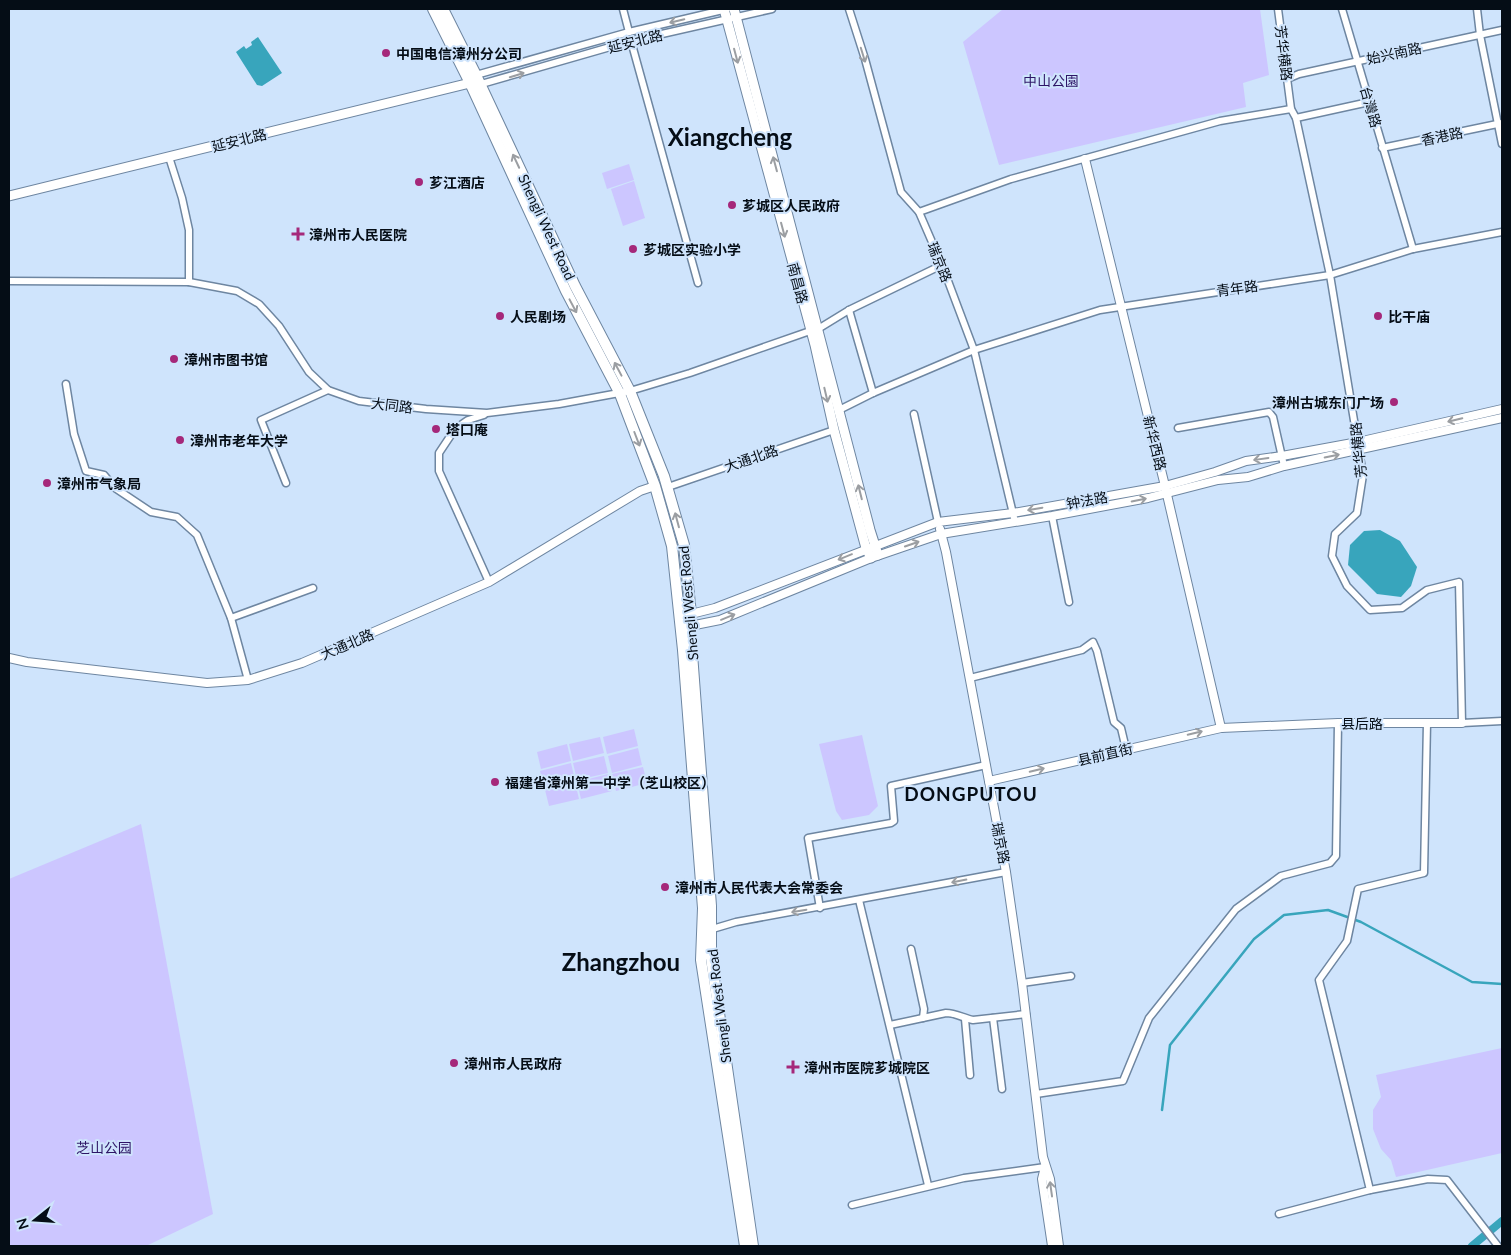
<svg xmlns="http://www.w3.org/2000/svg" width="1511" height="1255" font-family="Lato,'Noto Sans SC',sans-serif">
  <rect width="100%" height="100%" fill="#cfe4fc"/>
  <g fill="#ccc6ff">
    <polygon points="1003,9 1260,9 1269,75 1243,83 1246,107 999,165 963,42"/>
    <polygon points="629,164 634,180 607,189 602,173"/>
    <polygon points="634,181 645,218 623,226 611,189"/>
    <polygon points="634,729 638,746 607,754 603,737"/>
    <polygon points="862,735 878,806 869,815 842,820 836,811 819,744"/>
    <polygon points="600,737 604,753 573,761 569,744"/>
    <polygon points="567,744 571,761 541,769 537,752"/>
    <polygon points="638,748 642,765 612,773 608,756"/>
    <polygon points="604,756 608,773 577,780 573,763"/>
    <polygon points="571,763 575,780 544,787 540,771"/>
    <polygon points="643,767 647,783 616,791 612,774"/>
    <polygon points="608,774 612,791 581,799 577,782"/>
    <polygon points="575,782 579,799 549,806 545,790"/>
    <polygon points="141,824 213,1214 146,1246 9,1246 9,879"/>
    <polygon points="1502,1048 1502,1153 1396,1177 1391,1160 1381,1149 1373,1129 1373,1110 1381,1097 1376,1075"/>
  </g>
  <g fill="#38a5bc">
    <polygon points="258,37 282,73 262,86 257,85 236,52 244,46 246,49 252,45 251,42"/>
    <polygon points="1380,530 1400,541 1417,567 1411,586 1401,597 1377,594 1348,565 1350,545 1364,531"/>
  </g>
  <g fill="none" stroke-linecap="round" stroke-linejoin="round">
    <polyline stroke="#38a5bc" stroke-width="2.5" points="1162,1110 1170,1045 1254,939 1284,915 1328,910 1361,922 1472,982 1502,984"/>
    <polyline stroke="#38a5bc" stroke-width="8" points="1472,1246 1502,1221"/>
    <defs>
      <g id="minor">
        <polyline points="623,9 629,32"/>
        <polyline points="849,9 865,59 901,192 919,212 942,265 974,350 1015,522"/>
        <polyline points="1278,9 1291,109 1296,118 1330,275 1363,475 1357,513 1335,534 1332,556 1347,586 1370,610 1402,608 1427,590 1459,582 1462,723 1502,721"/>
        <polyline points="1342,9 1413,249"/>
        <polyline points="1477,9 1480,35 1502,144"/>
        <polyline points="631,41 698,283"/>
        <polyline points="476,75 629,32 727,9"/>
        <polyline points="1287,79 1299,74 1502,30"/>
        <polyline points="478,85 631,41 772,9"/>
        <polyline points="1296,118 1369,102"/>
        <polyline points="1382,148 1502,123"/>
        <polyline points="169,157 182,198 189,230 189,282"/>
        <polyline points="919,212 1011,179 1220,121 1291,109"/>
        <polyline points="9,281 189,282 237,291 259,304 279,326 309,372 328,390 359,401 426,409 487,413 559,404 630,391 690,373 810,331"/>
        <polyline points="849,310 873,393"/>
        <polyline points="818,329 849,310 942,265"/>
        <polyline points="66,384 74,434 86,471 104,475 115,488 151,512 177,517 197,535 231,618 248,680"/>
        <polyline points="839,410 873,393 974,350 1100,310 1330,275 1413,249 1502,232"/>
        <polyline points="914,414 938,522"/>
        <polyline points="484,415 468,420 455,429 439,453 439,471 489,582"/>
        <polyline points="1178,428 1269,412 1273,417 1284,466"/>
        <polyline points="286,483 261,420 328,390"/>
        <polyline points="668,487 834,430"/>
        <polyline points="1052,516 1069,602"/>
        <polyline points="231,618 313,588"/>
        <polyline points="970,678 1082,650 1093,642 1097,651 1114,722 1121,728 1126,749"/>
        <polyline points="1427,723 1424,873 1358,889 1347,941 1319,980 1370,1190 1428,1179 1447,1180 1498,1246"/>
        <polyline points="859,900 928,1185"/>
        <polyline points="820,908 808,838 891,823 894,821 891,786 986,765"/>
        <polyline points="709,930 736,922 1006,872"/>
        <polyline points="911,949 924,1009 923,1018"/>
        <polyline points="1022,983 1071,976"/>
        <polyline points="993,1018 1002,1089"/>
        <polyline points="965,1019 970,1075"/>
        <path d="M890,1025L946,1013C956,1013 963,1018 973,1020L1026,1014"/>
        <polyline points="1036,1094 1123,1081 1149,1018 1236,909 1281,876 1330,863 1336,856 1338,723"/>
        <polyline points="852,1205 964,1178 1045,1167"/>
        <polyline points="1279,1214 1370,1190"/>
      </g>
      <g id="tertiary">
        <polyline points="1085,159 1165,486 1221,728"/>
        <polyline points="940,529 946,552 1006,872 1022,983 1043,1157 1050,1179 1059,1246"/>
        <polyline points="686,613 691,614 715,608 938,522 1013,513 1165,486 1215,472 1246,461 1282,456 1358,442 1502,409"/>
        <polyline points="685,627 720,620 871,558 941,534 1052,516 1148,498 1218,480 1248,477 1284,466 1502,418"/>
        <polyline points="9,658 27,662 207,683 248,680 302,663 489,582 640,491 655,486"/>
        <polyline points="989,781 1221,728 1338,723 1462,723"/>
        <polyline points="1045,1167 1042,1179 1052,1246"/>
      </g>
      <g id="secondary">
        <polyline points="724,9 815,345 834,430 866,548 871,558"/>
        <polyline points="734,9 870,530 878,555"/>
        <polyline points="9,196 470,83 473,79"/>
      </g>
      <g id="primary">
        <polyline points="433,9 470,83 566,291 620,394 655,486 672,546 683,650 703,908 701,960 745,1246"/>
        <polyline points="443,9 476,75 575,286 630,391 664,476 684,545 691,614 690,627 711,906 711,958 753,1246"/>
      </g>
    </defs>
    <use href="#minor" stroke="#6e86a1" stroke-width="9"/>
    <use href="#tertiary" stroke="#6e86a1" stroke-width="10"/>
    <use href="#secondary" stroke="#6e86a1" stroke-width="11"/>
    <use href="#primary" stroke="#6e86a1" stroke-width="12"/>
    <use href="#minor" stroke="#fff" stroke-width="6"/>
    <use href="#tertiary" stroke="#fff" stroke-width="8"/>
    <use href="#secondary" stroke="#fff" stroke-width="9"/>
    <use href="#primary" stroke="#fff" stroke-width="10"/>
  </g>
  <defs><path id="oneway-shaft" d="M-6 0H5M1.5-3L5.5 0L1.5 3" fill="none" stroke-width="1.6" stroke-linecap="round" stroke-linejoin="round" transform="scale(1.25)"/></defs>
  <g stroke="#9b9ea2">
    <use href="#oneway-shaft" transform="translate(677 21) rotate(167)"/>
    <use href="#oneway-shaft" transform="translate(863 55) rotate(73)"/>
    <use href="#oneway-shaft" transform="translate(736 56) rotate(75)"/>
    <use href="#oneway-shaft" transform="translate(517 75) rotate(-17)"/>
    <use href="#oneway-shaft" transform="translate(516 161) rotate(-115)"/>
    <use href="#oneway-shaft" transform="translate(775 164) rotate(-105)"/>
    <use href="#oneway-shaft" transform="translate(783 230) rotate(75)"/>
    <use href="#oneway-shaft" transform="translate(573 306) rotate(62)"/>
    <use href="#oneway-shaft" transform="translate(618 369) rotate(-118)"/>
    <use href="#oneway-shaft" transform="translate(826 395) rotate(77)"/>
    <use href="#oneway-shaft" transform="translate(1455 420) rotate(167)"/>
    <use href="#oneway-shaft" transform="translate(637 439) rotate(69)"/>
    <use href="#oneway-shaft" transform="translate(1332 456) rotate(-12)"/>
    <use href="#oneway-shaft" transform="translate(1261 459) rotate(172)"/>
    <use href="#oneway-shaft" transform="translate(860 492) rotate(-104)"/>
    <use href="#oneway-shaft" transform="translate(1139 500) rotate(-11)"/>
    <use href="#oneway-shaft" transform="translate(1035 509) rotate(170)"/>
    <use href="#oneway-shaft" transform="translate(677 520) rotate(-105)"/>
    <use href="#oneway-shaft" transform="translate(912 544) rotate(-19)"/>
    <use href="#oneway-shaft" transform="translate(845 557) rotate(158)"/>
    <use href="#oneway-shaft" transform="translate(728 617) rotate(-22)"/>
    <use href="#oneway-shaft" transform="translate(1195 733) rotate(-13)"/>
    <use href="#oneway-shaft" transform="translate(1037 770) rotate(-13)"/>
    <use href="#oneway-shaft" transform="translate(959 881) rotate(169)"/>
    <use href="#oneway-shaft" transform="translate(799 911) rotate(170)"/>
    <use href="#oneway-shaft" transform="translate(1051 1189) rotate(-98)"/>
  </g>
  <g fill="#a5287a" stroke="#cfe4fc" stroke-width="2">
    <circle cx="386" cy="53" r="5"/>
    <circle cx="419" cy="182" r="5"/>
    <circle cx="732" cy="205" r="5"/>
    <path d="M295.5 226.5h5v5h5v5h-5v5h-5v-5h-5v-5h5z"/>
    <circle cx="633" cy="249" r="5"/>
    <circle cx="500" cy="316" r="5"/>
    <circle cx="1378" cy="316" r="5"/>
    <circle cx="174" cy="359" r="5"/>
    <circle cx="1394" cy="402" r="5"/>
    <circle cx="436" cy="429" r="5"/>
    <circle cx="180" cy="440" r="5"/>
    <circle cx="47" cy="483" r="5"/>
    <circle cx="495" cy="782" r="5"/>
    <circle cx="665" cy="887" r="5"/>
    <circle cx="454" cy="1063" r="5"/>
    <path d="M790.5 1059.5h5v5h5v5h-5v5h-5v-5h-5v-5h5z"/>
  </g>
  <g text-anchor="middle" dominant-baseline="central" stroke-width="4" stroke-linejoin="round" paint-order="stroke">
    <g font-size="14" fill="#050d16" stroke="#cfe4fc">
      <text transform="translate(635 41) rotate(-14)">延安北路</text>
      <text transform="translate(1284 53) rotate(83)">芳华横路</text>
      <text transform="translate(1394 53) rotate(-12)">始兴南路</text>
      <text transform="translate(1371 107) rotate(74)">台灣路</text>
      <text transform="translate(1442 136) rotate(-12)">香港路</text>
      <text transform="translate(239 140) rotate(-14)">延安北路</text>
      <text transform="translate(547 227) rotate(65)">Shengli West Road</text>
      <text transform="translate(940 262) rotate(68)">瑞京路</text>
      <text transform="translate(798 283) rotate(75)">南昌路</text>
      <text transform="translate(1237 288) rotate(-8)">青年路</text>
      <text transform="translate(392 405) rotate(7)">大同路</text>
      <text transform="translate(1155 443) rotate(76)">新华西路</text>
      <text transform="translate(1358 450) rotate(-96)">芳华横路</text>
      <text transform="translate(751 458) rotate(-19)">大通北路</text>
      <text transform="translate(1087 500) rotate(-10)">钟法路</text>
      <text transform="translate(688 603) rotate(-95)">Shengli West Road</text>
      <text transform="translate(347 644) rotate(-23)">大通北路</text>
      <text x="1362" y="723">县后路</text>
      <text transform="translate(1105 754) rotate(-13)">县前直街</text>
      <text transform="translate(1001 843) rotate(79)">瑞京路</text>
      <text transform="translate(719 1006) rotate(-97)">Shengli West Road</text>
    </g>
    <g font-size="14" font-weight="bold" fill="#050d16" stroke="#cfe4fc" text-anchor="start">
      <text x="396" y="53">中国电信漳州分公司</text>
      <text x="429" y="182">芗江酒店</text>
      <text x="742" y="205">芗城区人民政府</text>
      <text x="309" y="234">漳州市人民医院</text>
      <text x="643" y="249">芗城区实验小学</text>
      <text x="510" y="316">人民剧场</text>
      <text x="1388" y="316">比干庙</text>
      <text x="184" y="359">漳州市图书馆</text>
      <text x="1384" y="402" text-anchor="end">漳州古城东门广场</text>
      <text x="446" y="429">塔口庵</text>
      <text x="190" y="440">漳州市老年大学</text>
      <text x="57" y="483">漳州市气象局</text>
      <text x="505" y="782">福建省漳州第一中学（芝山校区）</text>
      <text x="675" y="887">漳州市人民代表大会常委会</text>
      <text x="464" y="1063">漳州市人民政府</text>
      <text x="804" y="1067">漳州市医院芗城院区</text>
    </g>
    <g font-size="14" fill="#2e1667" stroke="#cfe4fc">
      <text x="1051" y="80">中山公園</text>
      <text x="104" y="1147">芝山公园</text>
    </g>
    <g font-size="19" font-weight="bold" letter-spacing="1" fill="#050d16" stroke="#cfe4fc">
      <text x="971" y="793">DONGPUTOU</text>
    </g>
    <g font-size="24" font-weight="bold" fill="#050d16" stroke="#cfe4fc">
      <text x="730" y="136">Xiangcheng</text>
      <text x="621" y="961">Zhangzhou</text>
    </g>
  </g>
  <rect width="1511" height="1255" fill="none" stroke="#050d16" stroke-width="20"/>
  <g transform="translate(35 1220) rotate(253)" stroke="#cfe4fc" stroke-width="4" paint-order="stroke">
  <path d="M0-4L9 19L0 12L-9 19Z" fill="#050d16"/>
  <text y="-8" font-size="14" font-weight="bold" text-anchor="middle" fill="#050d16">N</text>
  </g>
</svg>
